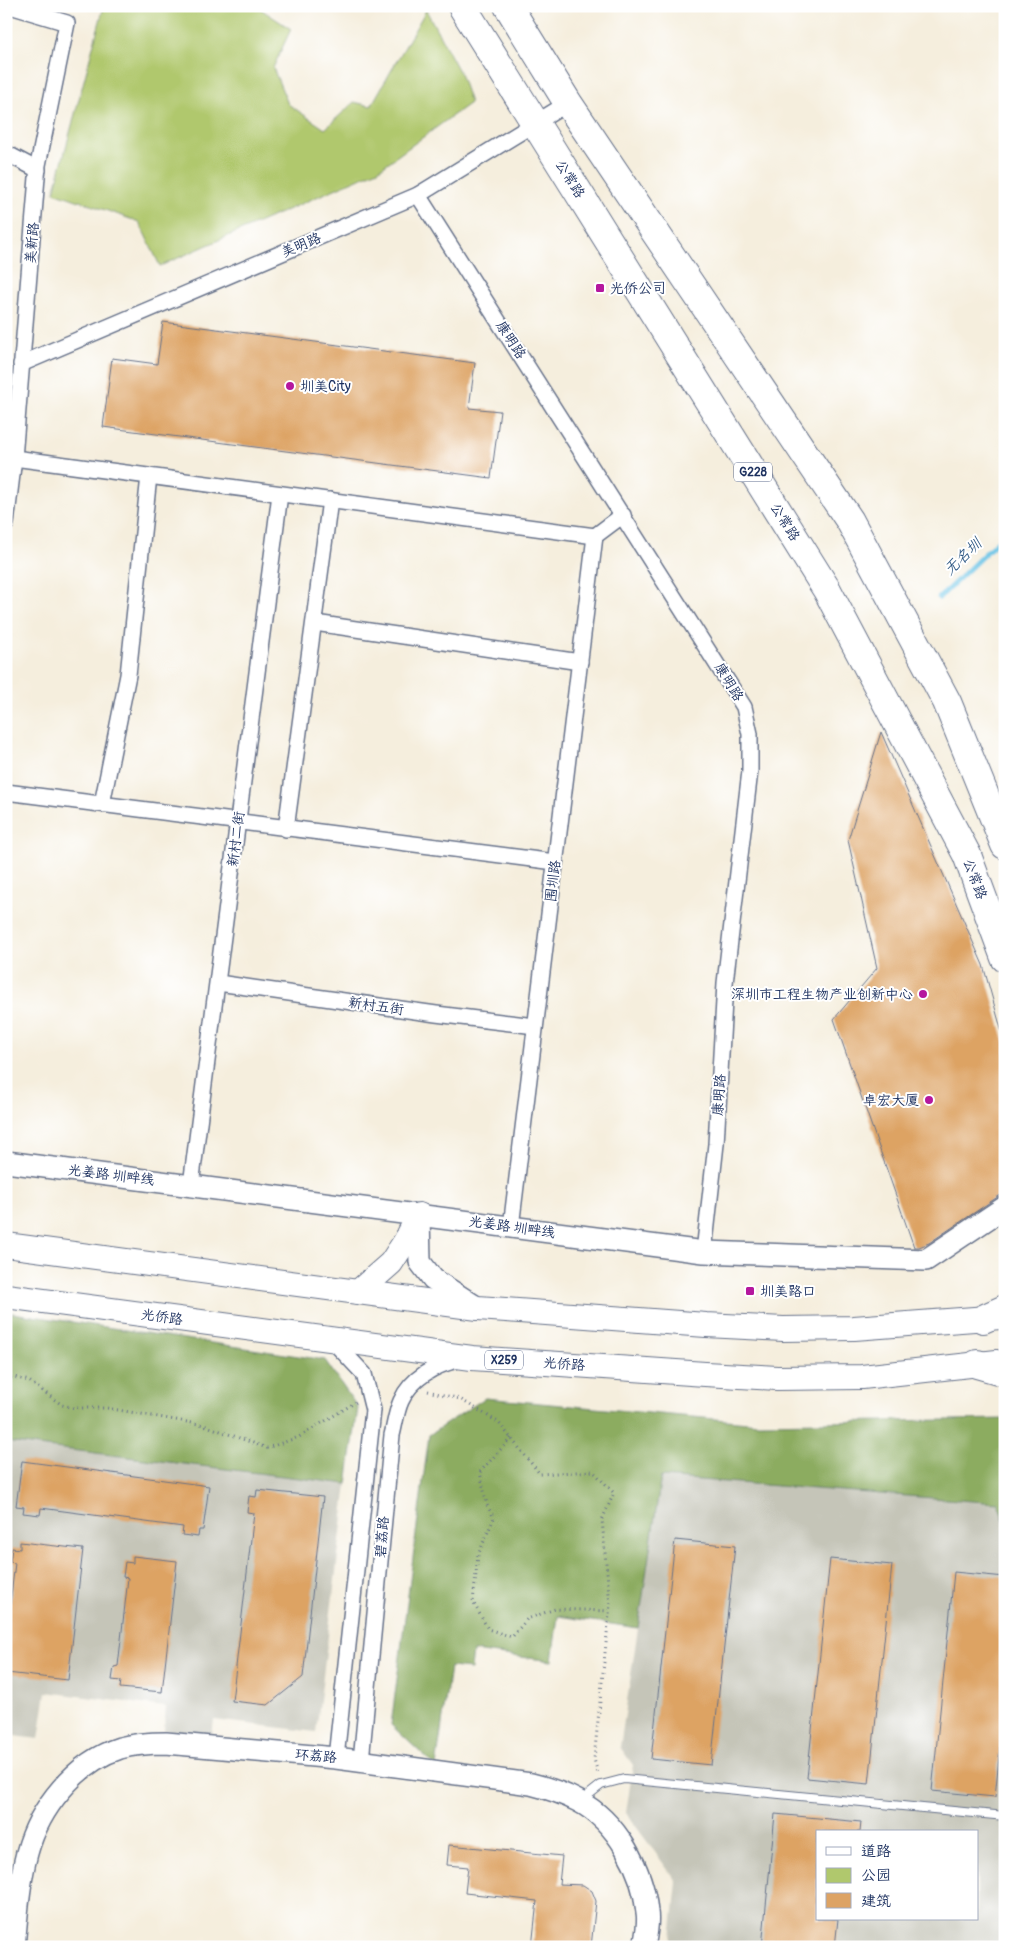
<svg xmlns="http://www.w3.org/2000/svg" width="1011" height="1953" font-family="Pangolin,'LXGW WenKai TC',sans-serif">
  <rect width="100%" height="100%" fill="#fff"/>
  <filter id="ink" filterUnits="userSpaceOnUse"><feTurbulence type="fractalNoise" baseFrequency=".02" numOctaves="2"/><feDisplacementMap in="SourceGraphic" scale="10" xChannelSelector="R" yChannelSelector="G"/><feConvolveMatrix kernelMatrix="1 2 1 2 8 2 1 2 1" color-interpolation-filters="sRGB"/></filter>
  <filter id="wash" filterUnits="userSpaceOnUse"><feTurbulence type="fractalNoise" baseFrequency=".0096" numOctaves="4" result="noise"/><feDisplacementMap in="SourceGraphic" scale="20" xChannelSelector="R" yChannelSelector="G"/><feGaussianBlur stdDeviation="1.12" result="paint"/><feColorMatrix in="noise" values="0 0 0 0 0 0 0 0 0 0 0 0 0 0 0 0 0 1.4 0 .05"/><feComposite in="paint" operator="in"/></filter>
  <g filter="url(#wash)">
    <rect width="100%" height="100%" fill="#f5eedd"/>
    <g fill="#c5c5b8" fill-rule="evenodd">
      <polygon points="6,1442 347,1484 316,1732 214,1720 212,1736 164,1730 166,1707 46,1692 39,1739 6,1735"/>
      <path d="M661,1477L998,1503L1005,1520V1947H670L677,1882L626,1813L633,1765L620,1747ZM817,1832H977V1919H817Z"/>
    </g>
    <polygon fill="#b0c86d" stroke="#667c66" points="104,6 256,6 291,29 273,68 288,104 325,129 354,102 371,106 426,10 460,73 470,103 378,170 160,266 139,222 54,192"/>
    <g fill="#8cac60" stroke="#546e5f">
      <polygon points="6,1312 325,1360 358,1408 347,1484 6,1442"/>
      <polygon points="485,1398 759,1423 1005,1419 1005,1522 998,1503 661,1477 638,1628 558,1616 552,1661 473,1651 471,1669 450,1667 436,1767 391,1725 429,1435"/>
    </g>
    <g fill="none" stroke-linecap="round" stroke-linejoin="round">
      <polyline stroke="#67c3e5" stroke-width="5" points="939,598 1005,534"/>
    </g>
    <g id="blocks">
      <g fill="#dda364">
        <polygon points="163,322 475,363 469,408 500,411 491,478 103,427 112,358 157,364"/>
        <polygon points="881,732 983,965 1005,1043 1005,1192 929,1243 919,1247 914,1247 834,1019 877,968 848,840"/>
        <polygon points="22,1461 209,1486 203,1530 199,1530 198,1537 182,1535 183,1527 41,1508 40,1515 23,1513 24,1507 16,1506"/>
        <polygon points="257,1490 323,1497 303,1677 268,1705 232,1701 254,1513 247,1512 249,1496 256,1497"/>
        <polygon points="675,1540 735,1546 711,1765 651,1759"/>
        <polygon points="20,1542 83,1549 68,1680 7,1673 6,1637 15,1563 10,1562 12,1548 20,1549"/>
        <polygon points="133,1556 177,1561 162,1692 120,1688 121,1681 112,1680 114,1667 118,1666 128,1578 123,1577 125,1562 133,1563"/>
        <polygon points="830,1559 892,1565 869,1784 807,1778"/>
        <polygon points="954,1572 1005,1577 1005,1698 995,1797 932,1791"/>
        <polygon points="775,1814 861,1822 860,1832 817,1832 817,1919 838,1919 835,1947 762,1947"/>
        <polygon points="449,1845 562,1856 559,1884 583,1885 592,1891 596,1901 591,1947 532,1947 537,1901 465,1893 468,1867 447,1865"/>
      </g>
    </g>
  </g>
  <g filter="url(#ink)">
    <use href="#blocks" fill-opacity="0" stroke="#67728a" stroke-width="1"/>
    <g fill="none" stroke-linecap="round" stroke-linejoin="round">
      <defs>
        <polyline id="lane" points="582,1800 601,1785 624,1779 1005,1816"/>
        <g id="street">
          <polyline points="6,153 38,170"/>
          <polyline points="418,195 744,707 750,734 750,771 725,983 716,1144 704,1252"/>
          <polyline points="21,364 418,195 568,103"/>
          <polyline points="14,458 595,536 623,515"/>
          <polyline points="6,524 14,458 38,165 67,23 10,6"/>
          <polyline points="315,623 580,662"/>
          <polyline points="6,792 555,862"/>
          <polyline points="102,804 128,675 149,476"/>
          <polyline points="286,829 330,500"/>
          <polyline points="218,983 436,1014 535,1026"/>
          <polyline points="191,1185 280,494"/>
          <polyline points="511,1227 595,536"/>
          <polyline points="331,1339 364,1374 373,1410 336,1758"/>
          <path d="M361,1761L392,1435C395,1424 396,1412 401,1401C411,1378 435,1365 458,1360"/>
        </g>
        <g id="secondary">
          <polyline points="6,1162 704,1252 926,1260 1005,1207"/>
          <polyline points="419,1215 420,1262 433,1279 478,1308"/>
          <path d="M14,1947C17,1915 19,1883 27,1853C39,1808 76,1762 120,1748C135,1744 150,1743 166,1743L336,1758L531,1784C547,1788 563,1793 578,1801C617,1821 643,1870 647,1912C649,1923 646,1936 644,1947"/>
        </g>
        <g id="primary">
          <polyline points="6,1245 478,1308 706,1325 783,1329 854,1328 1001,1317"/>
          <polyline points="358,1292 391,1263 406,1240 419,1215"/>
          <polyline points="6,1296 472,1358 705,1374 777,1378 862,1377 997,1362"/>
        </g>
        <g id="highway">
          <polyline points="462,6 827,590 967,855 1005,958"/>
          <polyline points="508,6 568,103 850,521 947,702 1005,845"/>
          <polyline points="983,1319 1005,1309"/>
          <polyline points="977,1364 1005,1372"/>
        </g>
      </defs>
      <use href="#lane" stroke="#67728a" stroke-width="10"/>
      <use href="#street" stroke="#67728a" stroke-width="18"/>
      <use href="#secondary" stroke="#67728a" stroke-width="24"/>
      <use href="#primary" stroke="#67728a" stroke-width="26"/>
      <use href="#highway" stroke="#67728a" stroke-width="30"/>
      <g stroke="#67728a" stroke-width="3" stroke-dasharray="1 4" stroke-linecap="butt">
        <polyline points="6,1379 14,1377 29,1381 62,1405 75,1408 107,1408 204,1425 267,1448 299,1437 356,1402"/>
        <polyline points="428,1391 460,1399 498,1422 540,1474 593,1471 614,1493 602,1520 610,1605 594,1759 598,1774"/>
        <polyline points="511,1438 480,1472 487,1505 494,1518 478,1555 473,1602 488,1629 512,1637 527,1619 555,1609 609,1611"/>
      </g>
      <use href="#lane" stroke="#fff" stroke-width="8"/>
      <use href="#street" stroke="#fff" stroke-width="15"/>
      <use href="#secondary" stroke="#fff" stroke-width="21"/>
      <use href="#primary" stroke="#fff" stroke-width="24"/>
      <use href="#highway" stroke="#fff" stroke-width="28"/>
    </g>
  </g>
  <g fill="#b5179e" stroke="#fff" stroke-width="2">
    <rect x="595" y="283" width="10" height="10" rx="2.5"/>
    <circle cx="290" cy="386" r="5"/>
    <circle cx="923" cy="994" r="5"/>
    <circle cx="929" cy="1100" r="5"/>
    <rect x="745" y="1286" width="10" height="10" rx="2.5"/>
  </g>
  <g text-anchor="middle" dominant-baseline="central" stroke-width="4" stroke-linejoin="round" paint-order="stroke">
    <g fill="#fff" stroke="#5f6d8e" stroke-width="1">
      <rect x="734" y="462.5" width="38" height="19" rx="4"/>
      <rect x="485" y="1350.5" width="38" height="19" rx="4"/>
    </g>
    <g font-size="12" font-weight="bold" fill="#1b2f5e">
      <text x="753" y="472">G228</text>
      <text x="504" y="1360">X259</text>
    </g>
    <g font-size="14" fill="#1b2f5e" stroke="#fff">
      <text transform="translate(570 179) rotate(58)">公常路</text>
      <text transform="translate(32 243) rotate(-85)">美新路</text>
      <text transform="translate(301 245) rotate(-23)">美明路</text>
      <text transform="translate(511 340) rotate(57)">康明路</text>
      <text transform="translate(785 522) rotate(58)">公常路</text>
      <text transform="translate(729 682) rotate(59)">康明路</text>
      <text transform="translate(236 839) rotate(-83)">新村二街</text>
      <text transform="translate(975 879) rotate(69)">公常路</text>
      <text transform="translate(553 881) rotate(-83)">围圳路</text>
      <text transform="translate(376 1006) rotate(8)">新村五街</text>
      <text transform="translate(719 1095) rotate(-86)">康明路</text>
      <text transform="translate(111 1175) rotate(7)">光姜路 圳畔线</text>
      <text transform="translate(512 1227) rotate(8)">光姜路 圳畔线</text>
      <text transform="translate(162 1317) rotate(8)">光侨路</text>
      <text transform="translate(564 1364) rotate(4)">光侨路</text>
      <text transform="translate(382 1537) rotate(-85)">碧荔路</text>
      <text transform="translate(316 1756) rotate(5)">环荔路</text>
    </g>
    <g font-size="14" fill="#1b2f5e" stroke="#fff" text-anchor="start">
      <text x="610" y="288">光侨公司</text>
      <text x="300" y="386">圳美City</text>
      <text x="913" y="994" text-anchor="end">深圳市工程生物产业创新中心</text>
      <text x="919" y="1100" text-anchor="end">卓宏大厦</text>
      <text x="760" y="1291">圳美路口</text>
    </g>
    <g font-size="15" font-style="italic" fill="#325b86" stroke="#fff">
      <text transform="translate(963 557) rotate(-44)">无名圳</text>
    </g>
  </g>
  <rect width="1011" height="1953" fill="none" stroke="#fff" stroke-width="25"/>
  <rect x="816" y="1830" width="162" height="90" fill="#ffffff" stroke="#a4acbf"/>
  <rect x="826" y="1847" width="25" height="8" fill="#ffffff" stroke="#a4acbf"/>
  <text x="861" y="1856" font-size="15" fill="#1b2f5e">道路</text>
  <rect x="826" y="1868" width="25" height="15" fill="#b0c86d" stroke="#a4acbf"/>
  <text x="861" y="1880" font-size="15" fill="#1b2f5e">公园</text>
  <rect x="826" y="1893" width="25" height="15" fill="#dda364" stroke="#a4acbf"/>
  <text x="861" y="1906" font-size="15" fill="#1b2f5e">建筑</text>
</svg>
